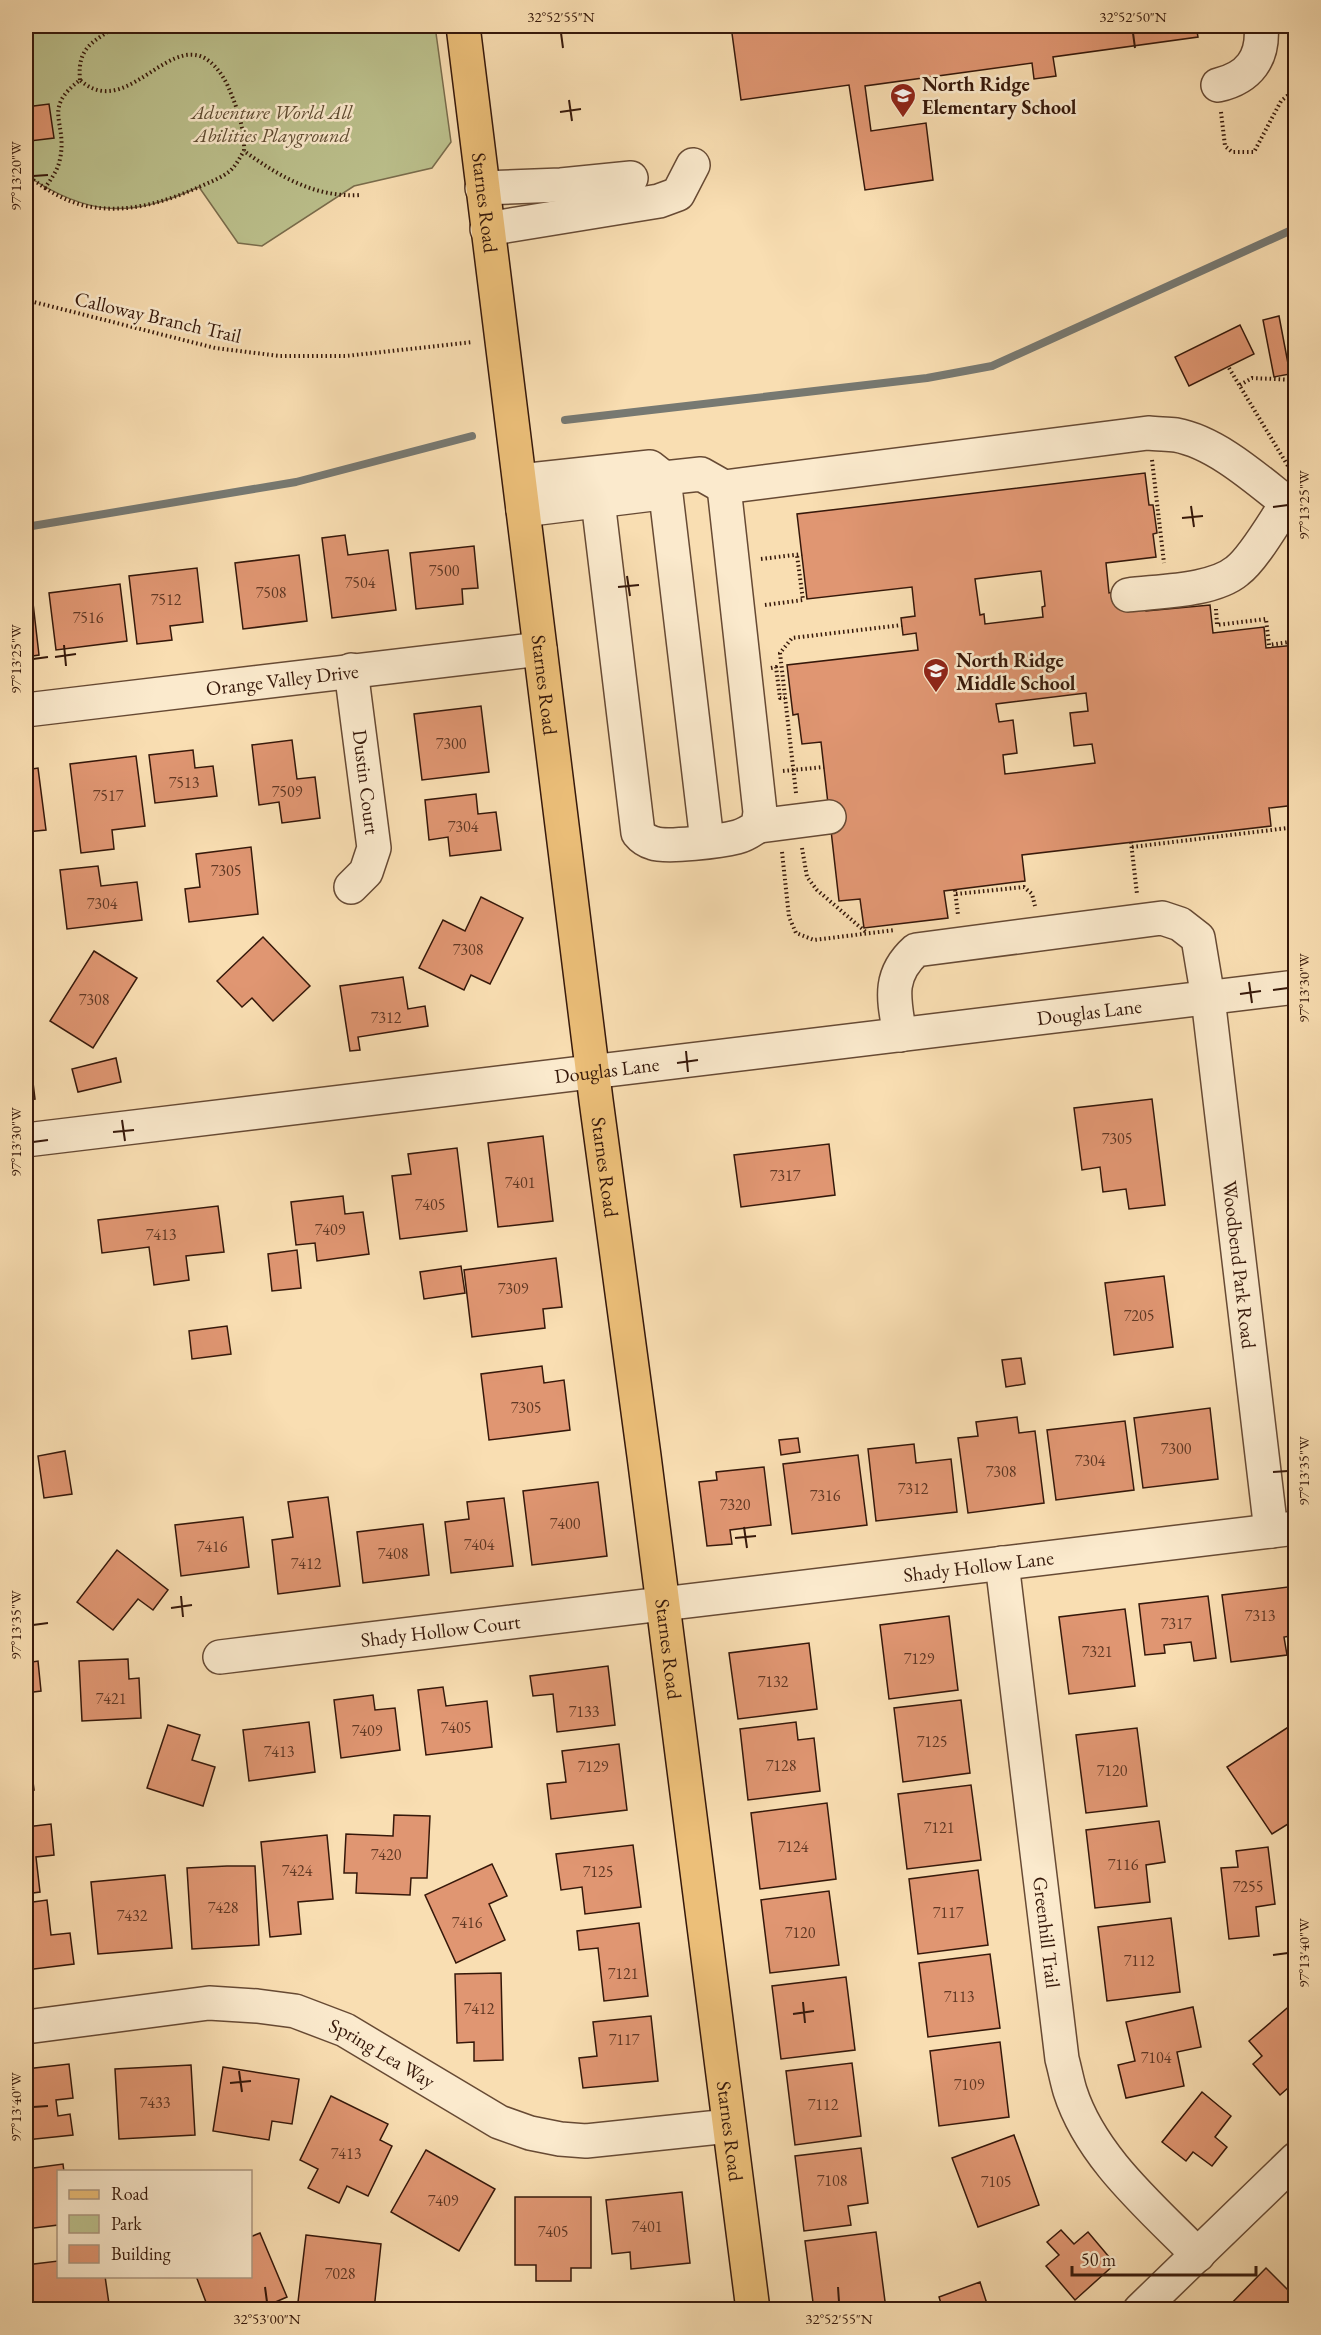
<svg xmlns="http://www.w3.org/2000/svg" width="1321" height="2335" font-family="'EB Garamond',serif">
  <rect width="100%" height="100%" fill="#f9deb2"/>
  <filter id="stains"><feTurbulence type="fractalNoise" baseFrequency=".00333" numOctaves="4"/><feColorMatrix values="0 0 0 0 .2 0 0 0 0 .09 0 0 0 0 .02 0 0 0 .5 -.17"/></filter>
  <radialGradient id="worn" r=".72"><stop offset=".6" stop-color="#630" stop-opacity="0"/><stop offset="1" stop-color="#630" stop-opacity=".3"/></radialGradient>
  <path fill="#bcc18d" stroke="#796c4c" stroke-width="1.5" d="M26,26H435L451,142L432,168L354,186L262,246L238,243L199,187C130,218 89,217 26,175Z"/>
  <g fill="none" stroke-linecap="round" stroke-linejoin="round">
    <g stroke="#777972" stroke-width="8">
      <polyline points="565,420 927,378 992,366 1296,228"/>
      <polyline points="26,527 296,482 472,436"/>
    </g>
  </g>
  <g fill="#e09672" stroke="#36180a" stroke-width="1.5" fill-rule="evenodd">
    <polygon points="731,26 1196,26 1198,37 1053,57 1056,76 1034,79 1032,63 865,86 871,131 926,123 933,180 865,190 849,85 741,100"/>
    <polygon points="49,104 54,138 30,141 26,107"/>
    <polygon points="1279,316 1290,374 1274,377 1263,320"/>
    <polygon points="1240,325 1254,354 1189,386 1175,357"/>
    <path d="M1145,473L1149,505H1153L1154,511L1157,533L1153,534L1156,557L1106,563L1109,593L1123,591L1145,607L1146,611L1210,605L1213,633L1264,627L1266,648L1296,645V805L1269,808L1271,826L1022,855L1025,881L944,891L948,918L864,928L860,899L839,901L821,742L802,744L798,714L793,715L787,665L918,650L916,633L903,635L901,618L915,616L912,587L807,599L797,514ZM1041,571L1045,606L1042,607L1043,617L985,624L984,614L980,615L975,579ZM1086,693L1088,711L1070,713L1074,746L1092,744L1095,763L1005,774L1003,755L1017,753L1013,720L999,722L996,704Z"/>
    <polygon points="345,535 348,555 388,550 396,610 332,618 322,538"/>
    <polygon points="474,546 478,588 462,589 463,604 416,609 410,553"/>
    <polygon points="299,555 307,621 243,629 235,563"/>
    <polygon points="197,568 203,622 170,626 172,640 137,644 129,576"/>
    <polygon points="26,577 30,577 39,655 26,657"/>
    <polygon points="120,584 127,641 56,650 49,593"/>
    <polygon points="481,706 489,772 422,780 414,714"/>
    <polygon points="292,740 297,779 315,777 320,818 282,823 279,802 259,805 252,745"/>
    <polygon points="193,750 195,768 213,766 217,796 155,803 149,755"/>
    <polygon points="136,756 145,826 112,830 114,849 81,853 70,764"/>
    <polygon points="38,768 46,830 26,832 26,770"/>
    <polygon points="476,794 478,814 496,812 501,850 450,856 448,837 429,840 425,800"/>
    <polygon points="251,847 258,914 189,922 185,889 200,887 196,854"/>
    <polygon points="98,866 101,886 137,882 142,920 67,929 60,870"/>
    <polygon points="481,897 523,918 490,984 471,975 464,990 419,968 443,920 465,931"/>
    <polygon points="263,937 310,986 273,1021 252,998 242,1007 217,981"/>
    <polygon points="94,951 137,978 93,1048 50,1021"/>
    <polygon points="403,977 408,1009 425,1006 428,1026 358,1037 360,1050 350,1051 340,986"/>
    <polygon points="26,1025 35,1099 26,1100"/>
    <polygon points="116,1058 121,1082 78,1092 72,1069"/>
    <polygon points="1152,1099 1165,1205 1129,1209 1126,1189 1103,1192 1100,1167 1082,1170 1074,1108"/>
    <polygon points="543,1136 553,1221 498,1227 488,1143"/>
    <polygon points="829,1144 835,1195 741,1207 734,1155"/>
    <polygon points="457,1148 467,1231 400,1239 392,1176 411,1174 408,1154"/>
    <polygon points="343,1196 345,1214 363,1212 369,1254 317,1261 315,1243 296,1245 291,1202"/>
    <polygon points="218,1206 224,1252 186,1256 189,1280 154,1285 149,1247 102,1253 98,1220"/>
    <polygon points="297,1250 301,1288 272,1291 268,1254"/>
    <polygon points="556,1258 562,1307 543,1309 545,1328 472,1337 464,1270"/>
    <polygon points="461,1266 465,1293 424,1299 420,1272"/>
    <polygon points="1164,1276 1173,1347 1114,1355 1105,1283"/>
    <polygon points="227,1326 231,1354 192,1359 189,1331"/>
    <polygon points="1021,1358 1025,1384 1006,1387 1002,1360"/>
    <polygon points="542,1366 544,1383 564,1380 570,1430 489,1440 481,1374"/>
    <polygon points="1210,1408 1218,1479 1143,1488 1134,1418"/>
    <polygon points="1017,1417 1019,1433 1035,1431 1044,1503 968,1513 958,1438 978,1436 976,1422"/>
    <polygon points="1125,1421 1134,1490 1056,1500 1047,1430"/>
    <polygon points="798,1438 800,1452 781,1455 779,1440"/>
    <polygon points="914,1444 916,1463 951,1459 957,1512 876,1521 868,1449"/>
    <polygon points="65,1451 72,1494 44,1498 38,1456"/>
    <polygon points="858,1455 867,1525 792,1534 783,1464"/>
    <polygon points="764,1467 771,1525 730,1530 732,1544 707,1546 699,1482 717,1480 716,1472"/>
    <polygon points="598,1482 607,1556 532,1565 523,1491"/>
    <polygon points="328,1497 340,1586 278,1594 272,1540 293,1537 288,1502"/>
    <polygon points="504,1498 513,1566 451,1573 445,1522 469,1519 467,1502"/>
    <polygon points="243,1517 249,1567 181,1576 175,1525"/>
    <polygon points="423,1524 429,1575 363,1583 357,1532"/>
    <polygon points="117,1550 168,1590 153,1610 138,1599 113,1630 77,1602"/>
    <polygon points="1296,1586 1296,1635 1284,1637 1287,1655 1231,1662 1222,1595"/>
    <polygon points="1208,1596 1216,1658 1194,1661 1191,1642 1164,1645 1165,1653 1145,1655 1139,1604"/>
    <polygon points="1125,1609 1135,1686 1069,1694 1059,1617"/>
    <polygon points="949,1616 958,1690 889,1699 880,1625"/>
    <polygon points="809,1643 817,1709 738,1719 729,1653"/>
    <polygon points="128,1659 129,1679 139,1678 141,1718 82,1721 79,1661"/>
    <polygon points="38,1661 41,1691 26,1693 26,1663"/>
    <polygon points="608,1666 615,1725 557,1732 553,1694 533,1696 530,1676"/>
    <polygon points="443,1687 446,1706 487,1701 492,1747 426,1755 418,1690"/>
    <polygon points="373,1695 375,1710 395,1708 400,1750 341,1758 334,1700"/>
    <polygon points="961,1700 970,1773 903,1782 894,1708"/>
    <polygon points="309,1722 315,1772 249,1781 243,1730"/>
    <polygon points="796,1722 798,1740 814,1738 820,1791 748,1800 740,1729"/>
    <polygon points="26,1724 34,1790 26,1791"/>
    <polygon points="1293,1724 1296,1727 1296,1819 1272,1834 1227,1767"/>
    <polygon points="168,1725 200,1735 192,1760 215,1767 203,1806 147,1788"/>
    <polygon points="1137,1728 1147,1806 1086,1813 1076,1735"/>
    <polygon points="619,1744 627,1810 551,1819 547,1784 566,1782 562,1751"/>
    <polygon points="971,1785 981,1860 907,1869 898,1794"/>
    <polygon points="827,1803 836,1879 760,1889 751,1813"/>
    <polygon points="394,1815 430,1816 427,1878 411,1878 410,1895 356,1893 357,1873 344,1873 346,1834 393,1836"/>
    <polygon points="1159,1821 1165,1862 1146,1865 1150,1902 1095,1908 1086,1830"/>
    <polygon points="51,1824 54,1855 36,1857 40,1892 26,1894 26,1827"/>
    <polygon points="327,1835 333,1899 298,1902 301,1934 270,1937 261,1842"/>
    <polygon points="633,1845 641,1907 585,1914 582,1887 561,1890 556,1854"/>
    <polygon points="1268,1847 1275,1904 1256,1907 1259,1936 1229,1939 1221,1868 1238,1867 1236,1851"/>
    <polygon points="492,1864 507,1896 489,1904 505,1940 456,1963 425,1895"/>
    <polygon points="227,1866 255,1866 259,1945 192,1949 187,1868"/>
    <polygon points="978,1870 988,1945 918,1954 909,1879"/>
    <polygon points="165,1875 172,1948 98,1954 91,1882"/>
    <polygon points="829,1891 839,1965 770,1973 761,1900"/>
    <polygon points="47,1900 51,1935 70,1933 74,1964 26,1970 26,1903"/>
    <polygon points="1171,1918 1180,1992 1107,2001 1098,1927"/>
    <polygon points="639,1923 648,1996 604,2001 598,1948 579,1950 577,1931"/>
    <polygon points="990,1954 1000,2028 928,2037 919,1963"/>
    <polygon points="501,1973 503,2060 474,2061 474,2042 457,2043 455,1974"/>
    <polygon points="846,1977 855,2050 781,2059 772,1986"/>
    <polygon points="1293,2003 1296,2006 1296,2081 1280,2095 1253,2064 1262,2056 1249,2041"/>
    <polygon points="1193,2007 1201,2047 1177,2052 1184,2086 1126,2098 1118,2065 1135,2061 1126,2022"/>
    <polygon points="651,2016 658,2081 583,2088 579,2058 597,2056 593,2022"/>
    <polygon points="1000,2042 1009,2117 939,2126 930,2051"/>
    <polygon points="852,2063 861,2136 795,2145 786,2071"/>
    <polygon points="69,2064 73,2098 56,2100 58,2116 70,2114 73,2135 26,2140 26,2069"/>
    <polygon points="191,2065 195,2135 119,2139 115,2069"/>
    <polygon points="223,2067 299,2079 292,2124 272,2121 269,2140 213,2131"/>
    <polygon points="1202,2092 1231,2116 1215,2137 1227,2147 1212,2166 1193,2152 1186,2161 1162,2142"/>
    <polygon points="331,2096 388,2124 380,2140 392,2146 368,2196 347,2186 339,2203 308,2188 318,2169 300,2160"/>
    <polygon points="1014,2135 1039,2205 978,2227 952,2158"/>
    <polygon points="861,2148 868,2203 848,2206 851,2225 804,2231 795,2156"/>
    <polygon points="426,2150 495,2189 459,2251 391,2212"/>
    <polygon points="63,2164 64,2172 58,2172 58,2225 26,2229 26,2169"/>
    <polygon points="682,2192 690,2263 631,2269 630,2252 612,2254 606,2200"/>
    <polygon points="515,2197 591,2197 591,2268 571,2268 571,2281 536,2281 536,2265 515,2265"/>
    <polygon points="1061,2230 1074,2244 1088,2232 1115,2264 1075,2300 1046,2266 1059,2255 1047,2242"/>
    <polygon points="876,2232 886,2309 814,2310 805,2241"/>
    <polygon points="260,2233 287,2297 257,2310 209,2310 196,2276 250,2276 250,2237"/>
    <polygon points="306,2235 381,2244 374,2310 298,2302"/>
    <polygon points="58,2261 58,2276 105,2276 109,2304 79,2310 26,2310 26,2265"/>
    <polygon points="1266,2268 1296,2298 1296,2310 1225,2310"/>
    <polygon points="980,2282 989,2310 943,2310 939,2297"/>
  </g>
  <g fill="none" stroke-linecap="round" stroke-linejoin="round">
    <defs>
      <g id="minor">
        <path d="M1218,85C1249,78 1264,58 1261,26"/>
        <polyline points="482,188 561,185 631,178"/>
        <polyline points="487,229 659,201 678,194 693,165"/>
        <polyline points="520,481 650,467 664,478 653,494 523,510"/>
        <path d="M598,501L638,833C642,838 646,841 653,843C667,848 721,841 737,837C745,835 751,831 758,826L760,812L724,487"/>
        <path d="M1128,595C1159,591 1213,591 1237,571C1254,558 1274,522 1287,503"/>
        <path id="s1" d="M26,710L540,649"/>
        <polyline points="758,826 829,817"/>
        <path d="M707,841L664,478L701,474L724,487L1148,433C1157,434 1167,434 1176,435C1219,443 1262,484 1296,510"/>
        <polyline points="351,887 366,872 374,848 351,670"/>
        <path id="s2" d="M900,1035C894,1000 887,976 916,950L1162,918L1180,924L1198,938L1208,998L1271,1531"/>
        <path id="s3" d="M26,1140L1296,987"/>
        <path id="s4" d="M1002,1563L1062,2059C1065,2070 1067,2081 1070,2091C1091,2157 1151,2207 1198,2255"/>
        <path id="s5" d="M220,1657L1296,1528"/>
        <path id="s6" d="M26,2027L209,2003L257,2006L295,2011L345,2030L499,2122L530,2133L560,2139L586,2141L729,2126"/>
        <polyline points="1140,2310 1296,2159"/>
      </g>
      <g id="major">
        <path id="s7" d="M463,26L596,1100L644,1456L753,2310"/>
      </g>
    </defs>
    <use href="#minor" stroke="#674a34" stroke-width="36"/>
    <use href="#major" stroke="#36180a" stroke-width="36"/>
    <g stroke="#36180a" stroke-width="4" stroke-dasharray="1.5 3" stroke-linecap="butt">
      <path d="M80,80C77,47 93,42 117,26"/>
      <polyline points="1221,112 1225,146 1232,152 1254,152 1281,101 1287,96 1296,95"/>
      <path d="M26,175L45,188C51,179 58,170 60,159C68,121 41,110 80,80C133,128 182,0 227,84C236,105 245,128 244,151C279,176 315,198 360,195"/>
      <path d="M45,188C59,197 76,205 92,207C129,213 165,202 199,187C210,182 222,178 231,170C237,164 240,157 244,151"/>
      <polyline points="26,300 215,348 280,356 346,356 473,342"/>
      <polyline points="1229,368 1288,466"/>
      <polyline points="1240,385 1252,378 1296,380"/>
      <polyline points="1152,460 1164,563"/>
      <polyline points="761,559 802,554"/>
      <polyline points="765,605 803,600 797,555"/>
      <polyline points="1216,609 1217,625 1266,619 1269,645 1296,641"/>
      <polyline points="771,668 776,667 780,698 785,698"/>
      <polyline points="783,771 824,767"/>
      <polyline points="796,793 780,653 792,638 902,625"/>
      <polyline points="1131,842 1137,894"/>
      <polyline points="1132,847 1296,827"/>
      <polyline points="802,848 807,877 817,890 867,933"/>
      <polyline points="782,852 789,917 796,933 814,940 895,930"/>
      <polyline points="955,890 958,915"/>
      <polyline points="956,894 1024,887 1032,894 1035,906"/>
    </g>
    <use href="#minor" stroke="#fbeacd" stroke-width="33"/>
    <use href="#major" stroke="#ecbf79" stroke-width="33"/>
  </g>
  <path fill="none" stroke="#36180a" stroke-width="2" d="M561,33L563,48M1133,33L1135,48M569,100L572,121M560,112L581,109M33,176L48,175M1191,506L1194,527M1273,507L1288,505M1182,518L1203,516M627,576L630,596M618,587L639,585M64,645L66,666M55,657L76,654M33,659L48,657M1249,982L1252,1003M1273,990L1288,988M1240,994L1261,991M686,1051L688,1072M677,1063L698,1060M122,1120L125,1141M113,1132L134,1130M33,1142L48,1140M1273,1472L1288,1471M744,1527L747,1548M735,1538L756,1536M181,1596L183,1617M171,1608L192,1605M33,1625L48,1623M1273,1955L1288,1953M803,2002L805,2023M793,2014L814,2011M239,2071L242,2092M230,2083L251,2081M33,2107L48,2106M265,2287L267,2302M838,2287L839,2302"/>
  <defs>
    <symbol id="school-pin" viewBox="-11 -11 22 30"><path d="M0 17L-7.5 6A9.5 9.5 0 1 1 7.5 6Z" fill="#8f2418" stroke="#fbeacd"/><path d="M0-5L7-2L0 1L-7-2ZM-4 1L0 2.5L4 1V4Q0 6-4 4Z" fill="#fff"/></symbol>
  </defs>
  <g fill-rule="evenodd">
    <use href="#school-pin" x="888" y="81" width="30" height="40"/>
    <use href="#school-pin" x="921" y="656" width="30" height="40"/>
  </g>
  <g text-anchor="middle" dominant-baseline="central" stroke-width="5" stroke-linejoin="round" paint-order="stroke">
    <g font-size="16" fill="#603824">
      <text x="444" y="570">7500</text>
      <text x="360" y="582">7504</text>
      <text x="271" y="592">7508</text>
      <text x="166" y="599">7512</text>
      <text x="88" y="617">7516</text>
      <text x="451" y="743">7300</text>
      <text x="184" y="782">7513</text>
      <text x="287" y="791">7509</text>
      <text x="108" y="795">7517</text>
      <text x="463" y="826">7304</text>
      <text x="226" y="870">7305</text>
      <text x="102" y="903">7304</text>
      <text x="468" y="949">7308</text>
      <text x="94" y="999">7308</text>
      <text x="386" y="1017">7312</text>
      <text x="1117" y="1138">7305</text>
      <text x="785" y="1175">7317</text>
      <text x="520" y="1182">7401</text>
      <text x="430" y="1204">7405</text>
      <text x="330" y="1229">7409</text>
      <text x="161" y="1234">7413</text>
      <text x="513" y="1288">7309</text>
      <text x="1139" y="1315">7205</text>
      <text x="526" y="1407">7305</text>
      <text x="1176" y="1448">7300</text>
      <text x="1090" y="1460">7304</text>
      <text x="1001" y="1471">7308</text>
      <text x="913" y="1488">7312</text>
      <text x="825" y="1495">7316</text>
      <text x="735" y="1504">7320</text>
      <text x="565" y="1523">7400</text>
      <text x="479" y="1544">7404</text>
      <text x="212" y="1546">7416</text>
      <text x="393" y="1553">7408</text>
      <text x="306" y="1563">7412</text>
      <text x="1260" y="1615">7313</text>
      <text x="1176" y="1623">7317</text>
      <text x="1097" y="1651">7321</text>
      <text x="919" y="1658">7129</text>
      <text x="773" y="1681">7132</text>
      <text x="111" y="1698">7421</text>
      <text x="584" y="1711">7133</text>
      <text x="456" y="1727">7405</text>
      <text x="367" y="1730">7409</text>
      <text x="932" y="1741">7125</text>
      <text x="279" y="1751">7413</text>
      <text x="781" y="1765">7128</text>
      <text x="593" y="1766">7129</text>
      <text x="1112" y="1770">7120</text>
      <text x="939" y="1827">7121</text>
      <text x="793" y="1846">7124</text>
      <text x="386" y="1854">7420</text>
      <text x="1123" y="1864">7116</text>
      <text x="297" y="1870">7424</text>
      <text x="598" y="1871">7125</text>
      <text x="1248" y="1886">7255</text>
      <text x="223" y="1907">7428</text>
      <text x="948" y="1912">7117</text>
      <text x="132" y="1915">7432</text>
      <text x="467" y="1922">7416</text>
      <text x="800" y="1932">7120</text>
      <text x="1139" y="1960">7112</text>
      <text x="623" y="1973">7121</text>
      <text x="959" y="1996">7113</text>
      <text x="479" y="2008">7412</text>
      <text x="624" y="2039">7117</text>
      <text x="1156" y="2057">7104</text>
      <text x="969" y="2084">7109</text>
      <text x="155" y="2102">7433</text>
      <text x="823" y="2104">7112</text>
      <text x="346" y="2153">7413</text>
      <text x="832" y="2180">7108</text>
      <text x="996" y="2181">7105</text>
      <text x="443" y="2200">7409</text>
      <text x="647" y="2226">7401</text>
      <text x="553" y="2231">7405</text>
      <text x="340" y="2273">7028</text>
    </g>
    <g font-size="20" font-weight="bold" fill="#36180a" stroke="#fbeacd" text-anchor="start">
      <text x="922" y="84">North Ridge<tspan x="922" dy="23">Elementary School</tspan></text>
      <text x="956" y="660">North Ridge<tspan x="956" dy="23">Middle School</tspan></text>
    </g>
    <g font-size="20" font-style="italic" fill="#5e4b31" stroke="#fbeacd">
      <text x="272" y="112">Adventure World All<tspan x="272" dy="23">Abilities Playground</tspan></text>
    </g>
    <g font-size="20" fill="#36180a" stroke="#fbeacd">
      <text stroke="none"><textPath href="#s7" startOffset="178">Starnes Road</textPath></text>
      <text transform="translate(158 317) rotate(13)">Calloway Branch Trail</text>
      <text stroke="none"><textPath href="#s1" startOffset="258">Orange Valley Drive</textPath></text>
      <text stroke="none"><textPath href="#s7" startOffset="664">Starnes Road</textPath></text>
      <text transform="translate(366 782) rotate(83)">Dustin Court</text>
      <text stroke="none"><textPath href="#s3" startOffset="1071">Douglas Lane</textPath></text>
      <text stroke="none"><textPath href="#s3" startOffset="585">Douglas Lane</textPath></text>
      <text stroke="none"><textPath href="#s7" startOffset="1150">Starnes Road</textPath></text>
      <text stroke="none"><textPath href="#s2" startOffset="711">Woodbend Park Road</textPath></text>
      <text stroke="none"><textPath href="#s5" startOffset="764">Shady Hollow Lane</textPath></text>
      <text stroke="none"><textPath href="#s5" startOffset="222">Shady Hollow Court</textPath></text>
      <text stroke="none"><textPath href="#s7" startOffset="1636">Starnes Road</textPath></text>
      <text stroke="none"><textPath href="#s4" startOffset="372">Greenhill Trail</textPath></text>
      <text stroke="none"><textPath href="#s6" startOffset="368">Spring Lea Way</textPath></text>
      <text stroke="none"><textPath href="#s7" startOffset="2122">Starnes Road</textPath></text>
    </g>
  </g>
  <rect width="1321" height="2335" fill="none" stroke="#f9deb2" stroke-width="66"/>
  <rect x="57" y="2170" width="195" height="108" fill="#fbeacd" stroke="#ac967f" stroke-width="1.5"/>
  <rect x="69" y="2190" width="30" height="9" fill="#ecbf79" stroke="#ac967f" stroke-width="1.5"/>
  <text x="111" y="2200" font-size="18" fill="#36180a">Road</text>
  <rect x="69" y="2215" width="30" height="18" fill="#bcc18d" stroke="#ac967f" stroke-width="1.5"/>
  <text x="111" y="2230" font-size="18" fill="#36180a">Park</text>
  <rect x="69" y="2245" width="30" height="18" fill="#e09672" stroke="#ac967f" stroke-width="1.5"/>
  <text x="111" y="2260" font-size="18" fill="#36180a">Building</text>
  <path d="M1072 2266v9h184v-9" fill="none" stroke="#36180a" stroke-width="3"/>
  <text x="1081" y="2266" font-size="18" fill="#36180a" stroke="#fbeacd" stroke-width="4.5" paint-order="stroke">50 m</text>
  <rect x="33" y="33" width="1255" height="2269" fill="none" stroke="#36180a" stroke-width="2"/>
  <g font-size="15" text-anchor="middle" fill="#36180a">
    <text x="561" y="22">32°52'55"N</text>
    <text x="1133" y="22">32°52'50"N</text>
    <text transform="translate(16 176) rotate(-90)" y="5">97°13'20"W</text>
    <text transform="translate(1304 505) rotate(-90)" y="5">97°13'25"W</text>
    <text transform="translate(16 659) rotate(-90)" y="5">97°13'25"W</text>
    <text transform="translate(1304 988) rotate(-90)" y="5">97°13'30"W</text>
    <text transform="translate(16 1142) rotate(-90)" y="5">97°13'30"W</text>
    <text transform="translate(1304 1471) rotate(-90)" y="5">97°13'35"W</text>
    <text transform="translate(16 1625) rotate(-90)" y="5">97°13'35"W</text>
    <text transform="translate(1304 1953) rotate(-90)" y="5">97°13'40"W</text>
    <text transform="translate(16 2107) rotate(-90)" y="5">97°13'40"W</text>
    <text x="267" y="2324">32°53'00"N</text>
    <text x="839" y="2324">32°52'55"N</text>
  </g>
  <rect width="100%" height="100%" filter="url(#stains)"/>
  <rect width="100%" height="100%" fill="url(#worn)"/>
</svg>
